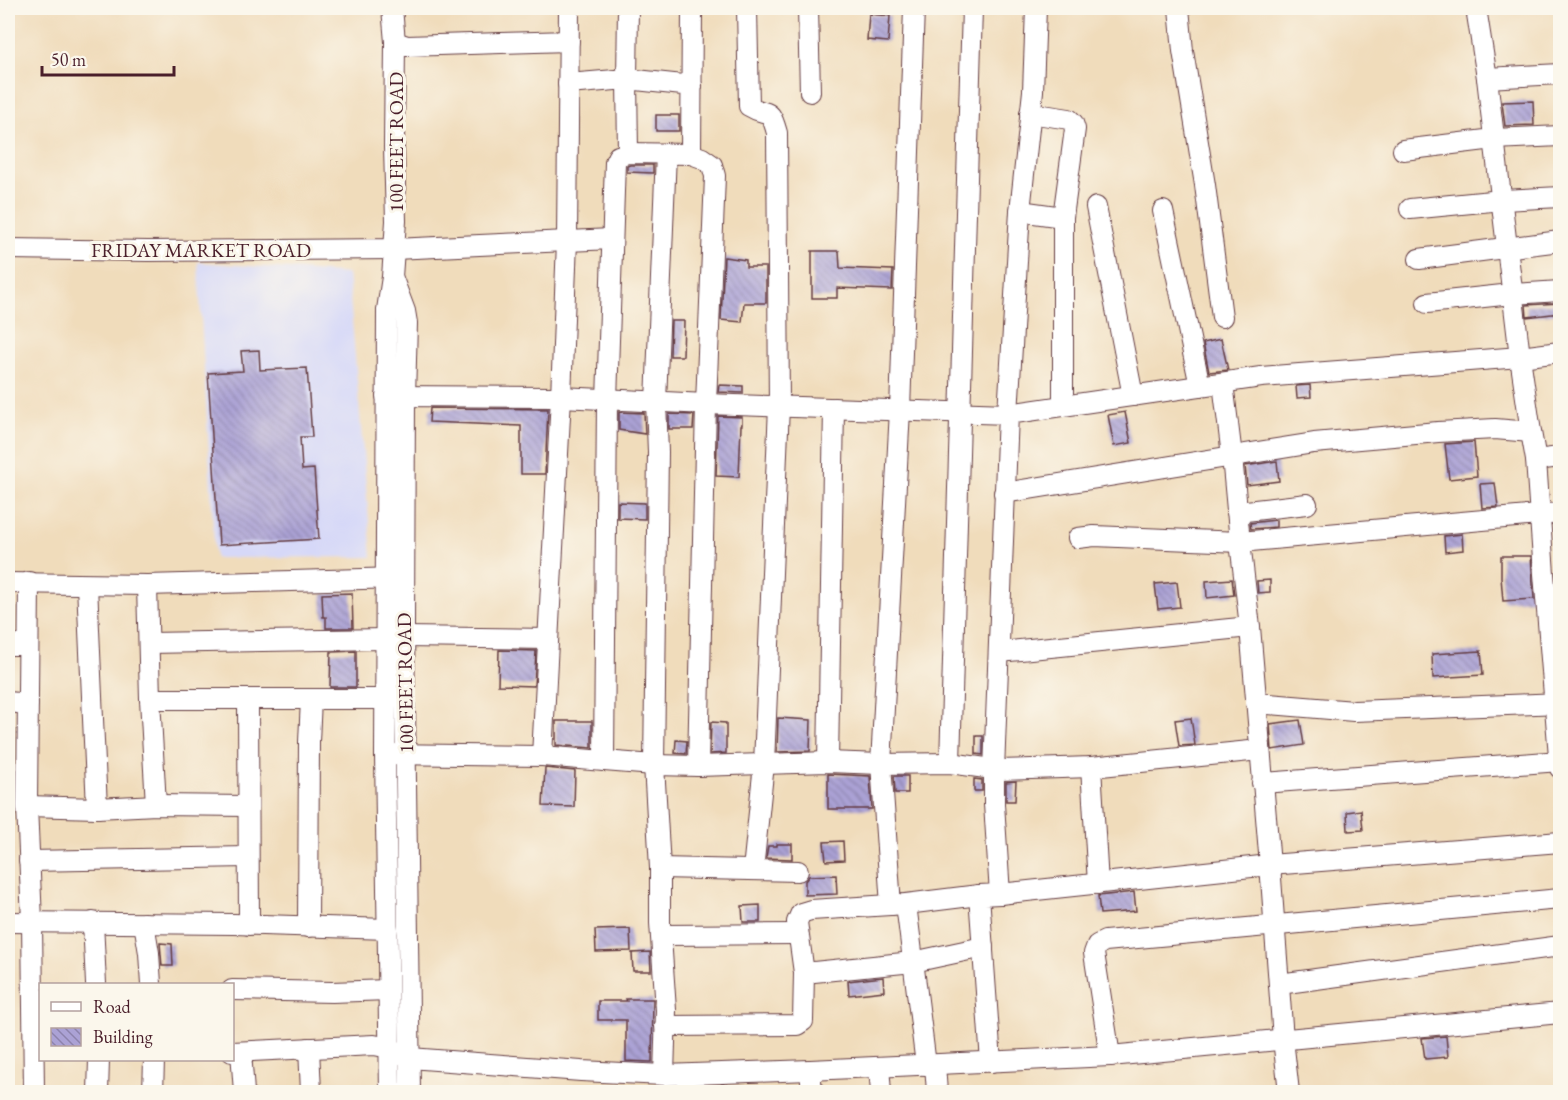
<svg xmlns="http://www.w3.org/2000/svg" width="1568" height="1100" font-family="'EB Garamond',serif">
  <defs>
    <pattern id="building-back-hatch" width="6" height="6" patternUnits="userSpaceOnUse" patternTransform="scale(1.5)"><rect width="6" height="6" fill="#aba2d5"/><path d="M-1 5l2 2M0 0l6 6M5-1l2 2" fill="none" stroke="#8d83ad"/></pattern>
  </defs>
  <rect width="100%" height="100%" fill="#fbf7ec"/>
  <filter id="ink" filterUnits="userSpaceOnUse"><feTurbulence type="fractalNoise" baseFrequency=".0167" numOctaves="2"/><feDisplacementMap in="SourceGraphic" scale="12" xChannelSelector="R" yChannelSelector="G"/><feConvolveMatrix kernelMatrix="1 2 1 2 8 2 1 2 1" color-interpolation-filters="sRGB"/></filter>
  <filter id="wash" filterUnits="userSpaceOnUse"><feTurbulence type="fractalNoise" baseFrequency=".008" numOctaves="4" result="noise"/><feDisplacementMap in="SourceGraphic" scale="24" xChannelSelector="R" yChannelSelector="G"/><feGaussianBlur stdDeviation="1.35" result="paint"/><feColorMatrix in="noise" values="0 0 0 0 0 0 0 0 0 0 0 0 0 0 0 0 0 1.4 0 .05"/><feComposite in="paint" operator="in"/></filter>
  <g filter="url(#wash)">
    <rect width="100%" height="100%" fill="#f0dcbb"/>
    <polygon fill="#d6d8f8" points="198,262 348,274 372,557 215,558"/>
    <g id="blocks">
      <g fill="url(#building-back-hatch)">
        <polygon points="869,14 890,16 888,42 867,40"/>
        <polygon points="1533,101 1534,125 1505,126 1502,102"/>
        <rect x="656" y="115" width="23" height="16"/>
        <polygon points="630,165 653,165 653,173 627,172 627,166"/>
        <polygon points="812,251 839,251 840,268 893,270 892,290 837,288 837,298 812,298"/>
        <polygon points="724,257 746,260 746,267 766,267 766,303 744,303 742,322 721,320"/>
        <polygon points="1560,303 1560,313 1527,317 1526,305"/>
        <polygon points="671,321 684,321 683,356 670,356"/>
        <polygon points="1221,339 1228,370 1209,372 1203,343"/>
        <polygon points="259,350 260,370 307,368 312,437 300,437 302,470 314,469 319,539 219,545 208,373 243,371 241,351"/>
        <polygon points="719,385 743,386 743,393 718,392"/>
        <polygon points="1310,385 1311,397 1297,398 1296,386"/>
        <polygon points="430,408 548,409 545,474 521,474 521,426 429,422"/>
        <polygon points="619,412 644,413 645,434 619,430"/>
        <polygon points="1125,412 1131,443 1114,446 1108,415"/>
        <polygon points="669,414 694,415 693,429 669,429"/>
        <polygon points="718,416 742,417 742,425 741,425 739,477 716,476"/>
        <polygon points="1474,442 1477,476 1449,479 1445,444"/>
        <polygon points="1277,461 1279,481 1247,485 1245,466"/>
        <polygon points="1495,483 1498,507 1482,508 1480,484"/>
        <polygon points="618,502 645,503 645,519 618,518"/>
        <polygon points="1276,520 1276,527 1251,529 1250,523"/>
        <polygon points="1462,534 1463,550 1445,552 1444,536"/>
        <polygon points="1501,556 1531,556 1534,599 1503,601 1501,577"/>
        <polygon points="1232,579 1234,595 1207,598 1206,581"/>
        <polygon points="1270,580 1270,592 1258,593 1257,581"/>
        <polygon points="1177,582 1180,607 1158,609 1155,584"/>
        <polygon points="352,593 353,628 326,628 326,617 323,617 322,594"/>
        <polygon points="499,650 536,651 534,686 498,685"/>
        <polygon points="356,651 356,687 330,687 331,652"/>
        <polygon points="1481,651 1483,675 1433,678 1432,654"/>
        <polygon points="778,718 811,720 810,751 777,752"/>
        <polygon points="1191,718 1195,745 1179,746 1175,720"/>
        <polygon points="1300,720 1304,745 1272,750 1270,724"/>
        <polygon points="556,721 592,721 592,748 556,745"/>
        <polygon points="711,722 726,723 726,753 710,754"/>
        <polygon points="976,736 983,736 983,755 976,754"/>
        <polygon points="676,740 687,741 686,754 675,753"/>
        <polygon points="545,768 575,771 574,807 543,806"/>
        <polygon points="828,774 870,776 872,809 828,809"/>
        <polygon points="894,776 908,776 908,793 895,793"/>
        <polygon points="974,779 982,780 982,791 974,791"/>
        <polygon points="1016,781 1015,801 1006,801 1006,782"/>
        <polygon points="1361,810 1363,830 1348,831 1347,812"/>
        <polygon points="843,841 844,860 826,861 824,842"/>
        <polygon points="777,844 792,844 792,859 766,858 768,846 777,846"/>
        <polygon points="836,875 837,894 805,895 805,881 809,876"/>
        <polygon points="1134,892 1136,911 1100,914 1098,896"/>
        <polygon points="760,905 760,922 743,922 742,906"/>
        <polygon points="630,929 631,951 596,952 595,930"/>
        <polygon points="160,943 172,944 173,966 162,966"/>
        <polygon points="650,952 651,971 633,971 632,953"/>
        <polygon points="883,977 884,991 849,995 848,981"/>
        <polygon points="626,999 653,999 652,1062 626,1061 626,1020 598,1020 598,1001 627,1001"/>
        <polygon points="1446,1036 1448,1057 1425,1059 1422,1038"/>
      </g>
    </g>
  </g>
  <g filter="url(#ink)">
    <use href="#blocks" fill-opacity="0" stroke="#633b41" stroke-width="1.5"/>
    <g fill="none" stroke-linecap="round" stroke-linejoin="round">
      <defs>
        <g id="minor">
          <path d="M747,8L749,106C768,118 769,104 777,133L779,406L764,764L753,870"/>
          <polyline points="808,8 810,92"/>
          <polyline points="1179,8 1183,51 1205,185 1222,317"/>
          <polyline points="1476,8 1487,78 1520,357 1531,432 1536,460 1544,574 1560,768"/>
          <polyline points="395,42 407,46 569,41"/>
          <polyline points="1487,78 1560,74"/>
          <polyline points="568,84 627,79 692,86"/>
          <polyline points="1030,113 1069,119 1073,123 1075,129 1063,217 1063,406"/>
          <polyline points="1403,150 1494,139 1560,136"/>
          <polyline points="628,153 627,79 628,8"/>
          <polyline points="691,154 692,8"/>
          <polyline points="1096,207 1133,396"/>
          <polyline points="1410,209 1502,200 1560,197"/>
          <polyline points="1020,211 1063,217"/>
          <polyline points="1163,211 1200,386"/>
          <polyline points="8,249 148,251 394,249 612,239"/>
          <polyline points="1419,259 1560,241"/>
          <polyline points="393,279 405,311 407,323 405,397 404,628 410,1092"/>
          <polyline points="1427,303 1512,294 1560,291"/>
          <polyline points="1223,383 1232,456 1240,542 1250,627 1270,865 1283,1039 1289,1092"/>
          <polyline points="386,396 561,397 706,404 1008,414 1261,377 1520,357 1560,352"/>
          <polyline points="1536,460 1560,457"/>
          <polyline points="1004,493 1314,443 1438,432 1495,429 1531,432"/>
          <polyline points="1237,512 1307,504"/>
          <polyline points="1078,538 1094,536 1240,542 1560,513"/>
          <polyline points="29,582 27,806 32,921 34,1092"/>
          <polyline points="8,583 147,585 398,578"/>
          <polyline points="87,585 97,808"/>
          <polyline points="147,585 150,699 156,805"/>
          <polyline points="404,637 548,639"/>
          <polyline points="149,643 385,639"/>
          <polyline points="8,645 28,645"/>
          <polyline points="1000,652 1250,627"/>
          <polyline points="150,699 248,699"/>
          <polyline points="8,702 28,704"/>
          <polyline points="1256,703 1354,711 1560,703"/>
          <polyline points="385,754 542,756 654,765 698,766 828,762 881,764 950,763 1000,770 1091,767 1260,750"/>
          <polyline points="542,756 561,397 567,241 569,8"/>
          <polyline points="604,761 607,400 615,162 618,156 628,153 691,154 702,158 712,165 715,176 706,404 698,766"/>
          <polyline points="828,762 834,408"/>
          <polyline points="950,763 972,8"/>
          <polyline points="1091,767 1098,884"/>
          <polyline points="1262,783 1560,761"/>
          <polyline points="27,806 97,808 156,805 247,806"/>
          <polyline points="29,861 248,857"/>
          <polyline points="660,868 798,871"/>
          <polyline points="1000,894 1270,865 1560,842"/>
          <polyline points="906,904 926,1065"/>
          <polyline points="891,905 881,764 900,410 914,8"/>
          <polyline points="8,922 234,924 388,929"/>
          <polyline points="93,922 96,984"/>
          <polyline points="144,923 149,953 151,984"/>
          <polyline points="249,925 248,699 385,699"/>
          <polyline points="308,927 309,742 311,699"/>
          <polyline points="661,935 798,934"/>
          <polyline points="804,973 913,962 983,947"/>
          <polyline points="1279,984 1560,946"/>
          <polyline points="232,990 332,992 388,990"/>
          <polyline points="665,1026 797,1025 803,1021 804,973 797,922 801,913 811,910 906,904 979,895"/>
          <polyline points="309,1048 311,1092"/>
          <polyline points="232,1052 374,1045 390,1048 410,1058 581,1071 664,1075 810,1070 1110,1056 1560,1013"/>
          <polyline points="241,1052 244,1092"/>
          <polyline points="1110,1056 1094,953 1097,945 1105,941 1560,899"/>
          <polyline points="991,1062 979,895 1000,894 994,804 994,770 1008,414 1020,211 1033,91 1036,8"/>
          <polyline points="935,1065 937,1092"/>
          <polyline points="879,1067 881,1092"/>
          <polyline points="810,1070 812,1092"/>
          <polyline points="664,1075 666,1010 660,923 660,868 654,765 658,452 656,402 666,153"/>
          <polyline points="98,1092 99,1060"/>
          <polyline points="153,1092 154,1060"/>
          <polyline points="390,1092 385,754 387,310 392,277 396,221 394,147 395,42 392,8"/>
        </g>
      </defs>
      <use href="#minor" stroke="#633b41" stroke-width="22"/>
      <use href="#minor" stroke="#fff" stroke-width="20"/>
    </g>
  </g>
  <g text-anchor="middle" dominant-baseline="central" stroke-width="6" stroke-linejoin="round" paint-order="stroke">
    <g font-size="20" fill="#4a1f2b" stroke="#fbf7ec">
      <text transform="translate(396 142) rotate(-90)">100 FEET ROAD</text>
      <text x="201" y="250">FRIDAY MARKET ROAD</text>
      <text transform="translate(405 683) rotate(-91)">100 FEET ROAD</text>
    </g>
  </g>
  <rect width="1568" height="1100" fill="none" stroke="#fbf7ec" stroke-width="30"/>
  <rect x="39" y="983" width="195" height="78" fill="#fbf7ec" stroke="#b4a19f" stroke-width="1.5"/>
  <rect x="51" y="1002" width="30" height="9" fill="#ffffff" stroke="#b4a19f" stroke-width="1.5"/>
  <text x="93" y="1013" font-size="18" fill="#4a1f2b">Road</text>
  <rect x="51" y="1028" width="30" height="18" fill="url(#building-back-hatch)" stroke="#b4a19f" stroke-width="1.5"/>
  <text x="93" y="1043" font-size="18" fill="#4a1f2b">Building</text>
  <path d="M42 66v9h132v-9" fill="none" stroke="#4a1f2b" stroke-width="3"/>
  <text x="51" y="66" font-size="18" fill="#4a1f2b" stroke="#fbf7ec" stroke-width="4.5" paint-order="stroke">50 m</text>
</svg>
